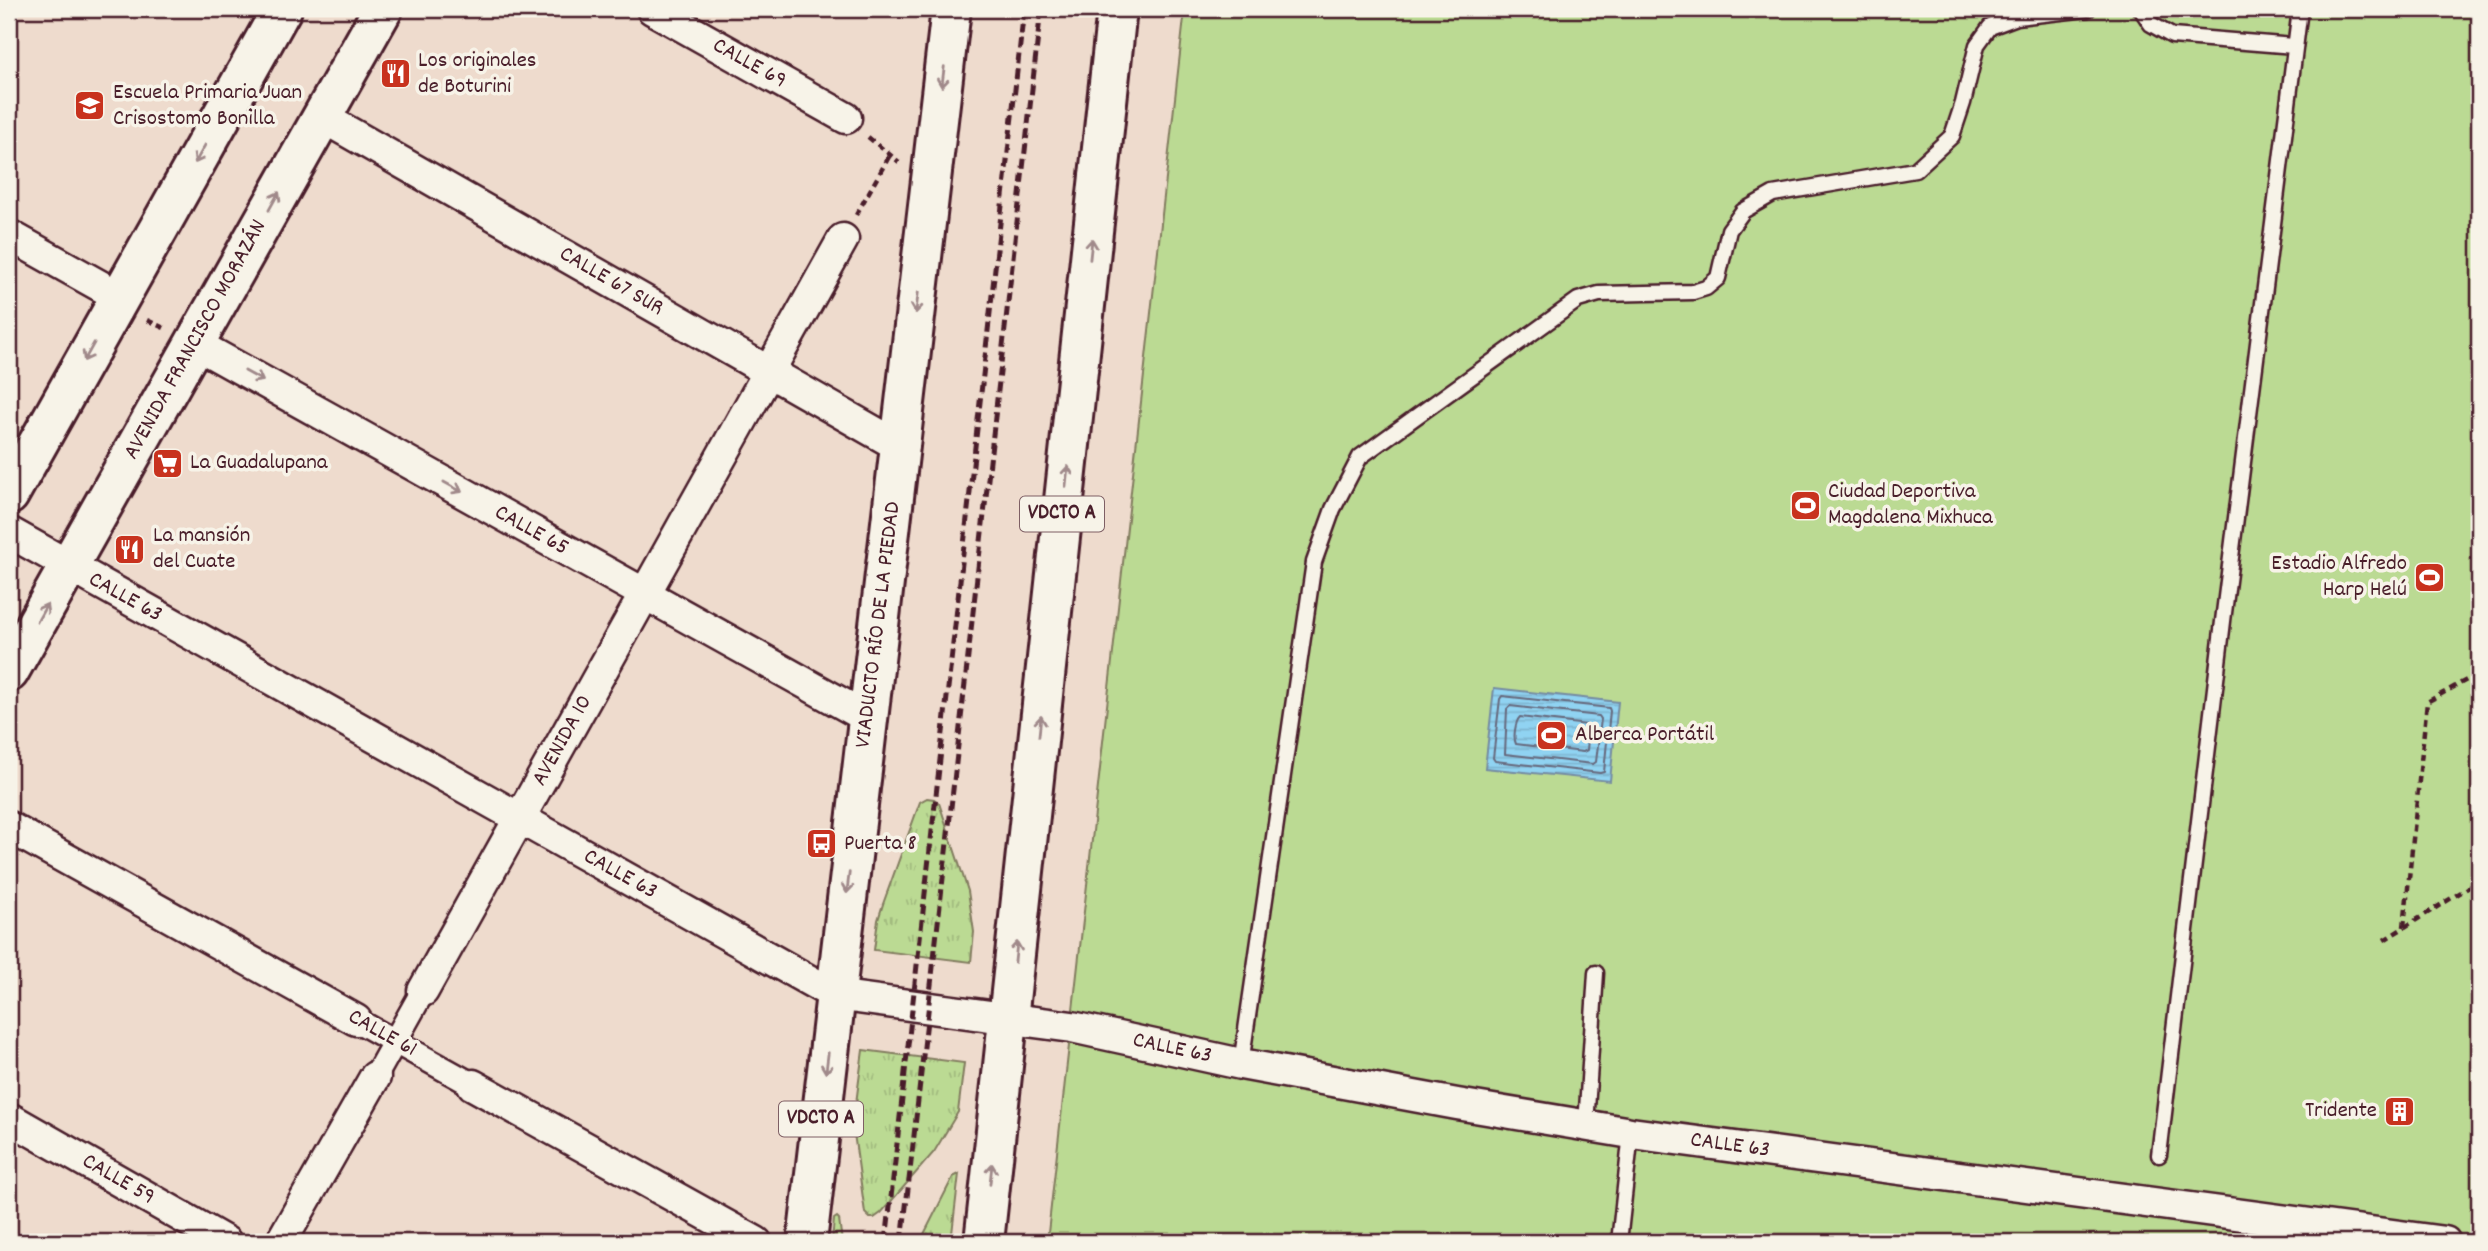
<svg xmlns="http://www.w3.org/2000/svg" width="2488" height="1251" font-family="Dekko,sans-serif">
  <defs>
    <pattern id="grass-tufts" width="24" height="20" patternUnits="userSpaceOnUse" patternTransform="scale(1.75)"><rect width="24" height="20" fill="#bbda93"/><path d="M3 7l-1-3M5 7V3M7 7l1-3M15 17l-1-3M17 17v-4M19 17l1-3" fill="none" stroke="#a2bb7f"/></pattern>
    <pattern id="water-rules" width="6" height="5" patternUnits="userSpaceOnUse" patternTransform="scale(1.75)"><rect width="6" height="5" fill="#90d3f2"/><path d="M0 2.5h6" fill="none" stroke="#7eb5d0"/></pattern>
  </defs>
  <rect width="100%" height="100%" fill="#eedbcd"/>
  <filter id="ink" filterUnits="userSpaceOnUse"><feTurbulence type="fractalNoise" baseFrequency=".0143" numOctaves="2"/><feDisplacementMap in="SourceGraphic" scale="14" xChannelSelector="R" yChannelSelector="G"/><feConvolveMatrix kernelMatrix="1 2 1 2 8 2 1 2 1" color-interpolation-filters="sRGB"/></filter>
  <g filter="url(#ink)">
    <g fill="url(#grass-tufts)" stroke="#827c5f" stroke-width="2">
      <polygon points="927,798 934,799 939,803 968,891 974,932 971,962 874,950 878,920 883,904 920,802"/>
      <polygon points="863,1050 964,1063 958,1112 934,1152 881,1213 874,1218 870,1218 865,1213 853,1126"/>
      <polygon points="959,1174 951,1242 920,1242 953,1177"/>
      <polygon points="837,1217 839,1219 842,1242 832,1242 834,1219"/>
    </g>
    <polygon fill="#bbda93" stroke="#827c5f" stroke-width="2" points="1185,9 2479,9 2479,1242 1047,1242"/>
    <polygon fill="url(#water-rules)" stroke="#748ba2" stroke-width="2" points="1494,688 1618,702 1610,781 1485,768"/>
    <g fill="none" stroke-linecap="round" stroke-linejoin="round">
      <g stroke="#66677b" stroke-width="2">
        <polygon points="1502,696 1609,708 1610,711 1604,772 1600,773 1495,761 1493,758 1500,699"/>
        <polygon points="1510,706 1599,716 1601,719 1596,762 1593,764 1505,754 1507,709"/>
        <path d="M1520,717L1587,725L1589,728L1587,750L1583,752L1516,744C1513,738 1515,722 1520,717Z"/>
      </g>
      <defs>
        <g id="service">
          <polyline points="2141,9 2151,24 2172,36 2294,46"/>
          <polyline points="1241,1064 1314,562 1333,509 1360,457 1578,300 1599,294 1693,292 1706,288 1718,278 1729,230 1743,211 1773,194 1915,170 1952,136 1963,103 1977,45 1990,27 2017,17 2088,9"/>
          <polyline points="1586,1125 1596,973"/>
          <polyline points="2159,1155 2224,613 2300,9"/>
          <polyline points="1619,1242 1631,1133"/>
        </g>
        <g id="pedestrian">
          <polyline points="356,1020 473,1085"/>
          <polyline points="375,1077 423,991"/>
        </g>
        <g id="minor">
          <polyline points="652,9 846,118"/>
          <polyline points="322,117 899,446"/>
          <polyline points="9,235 120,297"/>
          <polyline points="194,343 868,718"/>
          <polyline points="9,532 835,995 1072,1027 1241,1064 1457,1104 1631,1133 2445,1242"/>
          <polyline points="9,827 356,1020"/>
          <polyline points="423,991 843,239"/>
          <polyline points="473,1085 756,1242"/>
          <polyline points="9,1118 226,1242"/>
          <polyline points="281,1242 375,1077"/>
        </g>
        <g id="primary">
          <polyline points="9,495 282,9"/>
          <polyline points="9,672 383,9"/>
          <polyline points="807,1242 951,9"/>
          <polyline points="984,1242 1117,9"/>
        </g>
      </defs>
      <use href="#service" stroke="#4a1f2b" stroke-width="19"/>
      <use href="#pedestrian" stroke="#4a1f2b" stroke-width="28"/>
      <use href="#minor" stroke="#4a1f2b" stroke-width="35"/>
      <use href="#primary" stroke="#4a1f2b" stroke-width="44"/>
      <g stroke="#4a1f2b" stroke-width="4.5" stroke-dasharray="7 5" stroke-linecap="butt">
        <polyline points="868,137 899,162"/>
        <polyline points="856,215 890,155"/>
        <polyline points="147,320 164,328"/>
        <polyline points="2404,927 2427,702 2479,673"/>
        <polyline points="2384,940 2479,881"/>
      </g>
      <use href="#service" stroke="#f7f3e8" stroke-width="14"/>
      <use href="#pedestrian" stroke="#f7f3e8" stroke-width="23"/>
      <use href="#minor" stroke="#f7f3e8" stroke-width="30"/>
      <use href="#primary" stroke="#f7f3e8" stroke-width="38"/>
      <g stroke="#4a1f2b" stroke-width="5" stroke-dasharray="10 5" stroke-linecap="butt">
        <polyline points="886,1242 1024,9"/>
        <polyline points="902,1242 1041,9"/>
      </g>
    </g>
    <defs><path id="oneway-shaft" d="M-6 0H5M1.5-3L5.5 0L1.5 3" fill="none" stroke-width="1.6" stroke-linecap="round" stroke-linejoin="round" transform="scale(1.75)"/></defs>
    <g stroke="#a0898a">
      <use href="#oneway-shaft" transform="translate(943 77) rotate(97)"/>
      <use href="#oneway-shaft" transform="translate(200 154) rotate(119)"/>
      <use href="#oneway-shaft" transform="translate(274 201) rotate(-61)"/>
      <use href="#oneway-shaft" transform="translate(1091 249) rotate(-84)"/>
      <use href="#oneway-shaft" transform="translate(917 303) rotate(97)"/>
      <use href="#oneway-shaft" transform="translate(89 352) rotate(119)"/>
      <use href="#oneway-shaft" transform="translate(254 376) rotate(29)"/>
      <use href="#oneway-shaft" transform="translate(1067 476) rotate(-84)"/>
      <use href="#oneway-shaft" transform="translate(453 487) rotate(29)"/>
      <use href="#oneway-shaft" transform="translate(42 613) rotate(-61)"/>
      <use href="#oneway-shaft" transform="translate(1040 726) rotate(-84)"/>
      <use href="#oneway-shaft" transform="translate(848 883) rotate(97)"/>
      <use href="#oneway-shaft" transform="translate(1016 952) rotate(-84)"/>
      <use href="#oneway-shaft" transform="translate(827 1063) rotate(97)"/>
      <use href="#oneway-shaft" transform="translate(991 1174) rotate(-84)"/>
    </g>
  </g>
  <defs>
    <symbol id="restaurant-square" viewBox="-11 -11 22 22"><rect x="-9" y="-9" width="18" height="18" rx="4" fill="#c8321e" stroke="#f7f3e8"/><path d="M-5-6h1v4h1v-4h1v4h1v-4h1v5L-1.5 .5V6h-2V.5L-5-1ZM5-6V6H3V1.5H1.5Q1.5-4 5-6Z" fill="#fff"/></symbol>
    <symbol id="school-square" viewBox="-11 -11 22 22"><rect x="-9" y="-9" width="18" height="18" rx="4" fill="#c8321e" stroke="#f7f3e8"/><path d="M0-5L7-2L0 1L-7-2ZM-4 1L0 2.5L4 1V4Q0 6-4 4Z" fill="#fff"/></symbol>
    <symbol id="supermarket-square" viewBox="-11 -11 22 22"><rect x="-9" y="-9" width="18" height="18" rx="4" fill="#c8321e" stroke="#f7f3e8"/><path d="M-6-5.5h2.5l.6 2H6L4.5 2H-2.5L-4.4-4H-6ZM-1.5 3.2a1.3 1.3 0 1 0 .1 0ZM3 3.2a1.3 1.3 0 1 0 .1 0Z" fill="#fff"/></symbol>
    <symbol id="stadium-square" viewBox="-11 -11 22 22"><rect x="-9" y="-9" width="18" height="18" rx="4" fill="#c8321e" stroke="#f7f3e8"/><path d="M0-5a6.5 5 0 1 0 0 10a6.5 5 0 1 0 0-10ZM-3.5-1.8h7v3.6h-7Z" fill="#fff"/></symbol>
    <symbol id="bus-square" viewBox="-11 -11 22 22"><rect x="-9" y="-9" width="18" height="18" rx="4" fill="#c8321e" stroke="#f7f3e8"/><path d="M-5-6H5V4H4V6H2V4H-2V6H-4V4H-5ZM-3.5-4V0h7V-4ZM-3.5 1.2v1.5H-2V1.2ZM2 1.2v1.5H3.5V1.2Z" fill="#fff"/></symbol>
    <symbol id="building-square" viewBox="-11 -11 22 22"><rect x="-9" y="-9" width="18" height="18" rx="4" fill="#c8321e" stroke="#f7f3e8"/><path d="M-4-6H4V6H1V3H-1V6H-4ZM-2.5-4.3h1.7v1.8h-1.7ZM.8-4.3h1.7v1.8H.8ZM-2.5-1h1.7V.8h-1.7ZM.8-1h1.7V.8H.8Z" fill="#fff"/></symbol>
  </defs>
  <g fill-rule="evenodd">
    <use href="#restaurant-square" x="378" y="56" width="35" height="35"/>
    <use href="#school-square" x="72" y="88" width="35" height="35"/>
    <use href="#supermarket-square" x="150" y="446" width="35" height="35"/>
    <use href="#stadium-square" x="1788" y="488" width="35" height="35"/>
    <use href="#restaurant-square" x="112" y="532" width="35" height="35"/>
    <use href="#stadium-square" x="2412" y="560" width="35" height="35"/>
    <use href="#stadium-square" x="1534" y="718" width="35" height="35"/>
    <use href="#bus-square" x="804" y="826" width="35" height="35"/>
    <use href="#building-square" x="2382" y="1094" width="35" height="35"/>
  </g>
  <g text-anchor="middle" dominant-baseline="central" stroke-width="7" stroke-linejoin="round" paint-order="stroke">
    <g fill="#f7f3e8" stroke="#7e5f64" stroke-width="2">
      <rect x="1020" y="496.5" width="84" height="35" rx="5"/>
      <rect x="779" y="1101.5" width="84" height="35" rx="5"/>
    </g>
    <g font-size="21" font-weight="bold" fill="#4a1f2b">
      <text x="1062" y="514">VDCTO A</text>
      <text x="821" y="1119">VDCTO A</text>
    </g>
    <g font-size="23" fill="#4a1f2b" stroke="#f7f3e8" text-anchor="start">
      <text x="418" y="61">Los originales<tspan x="418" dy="26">de Boturini</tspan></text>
      <text x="113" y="93">Escuela Primaria Juan<tspan x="113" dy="26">Crisostomo Bonilla</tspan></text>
      <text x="190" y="463">La Guadalupana</text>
      <text x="1828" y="492">Ciudad Deportiva<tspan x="1828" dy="26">Magdalena Mixhuca</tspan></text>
      <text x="153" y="536">La mansión<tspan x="153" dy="26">del Cuate</tspan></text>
      <text x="2407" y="564" text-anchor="end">Estadio Alfredo<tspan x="2407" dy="26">Harp Helú</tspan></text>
      <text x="1575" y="735">Alberca Portátil</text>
      <text x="844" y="844">Puerta 8</text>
      <text x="2377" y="1111" text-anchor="end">Tridente</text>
    </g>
    <g font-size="23" fill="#4a1f2b" stroke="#f7f3e8">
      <text transform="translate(749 64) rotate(29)">CALLE 69</text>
      <text transform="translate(611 282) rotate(30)">CALLE 67 SUR</text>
      <text transform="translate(196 340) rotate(-61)">AVENIDA FRANCISCO MORAZÁN</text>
      <text transform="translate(531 531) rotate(29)">CALLE 65</text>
      <text transform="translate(125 598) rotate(29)">CALLE 63</text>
      <text transform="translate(879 625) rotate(-83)">VIADUCTO RÍO DE LA PIEDAD</text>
      <text transform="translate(563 741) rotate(-61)">AVENIDA 10</text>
      <text transform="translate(620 875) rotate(29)">CALLE 63</text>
      <text transform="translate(382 1034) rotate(29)">CALLE 61</text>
      <text transform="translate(1172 1049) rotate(12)">CALLE 63</text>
      <text transform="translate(1730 1146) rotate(8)">CALLE 63</text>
      <text transform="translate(118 1180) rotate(30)">CALLE 59</text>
    </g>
  </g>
  <rect width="2488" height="1251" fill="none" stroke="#f7f3e8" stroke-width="35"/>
  <rect x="18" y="18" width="2453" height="1216" fill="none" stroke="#4a1f2b" stroke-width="2.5" filter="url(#ink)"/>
</svg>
